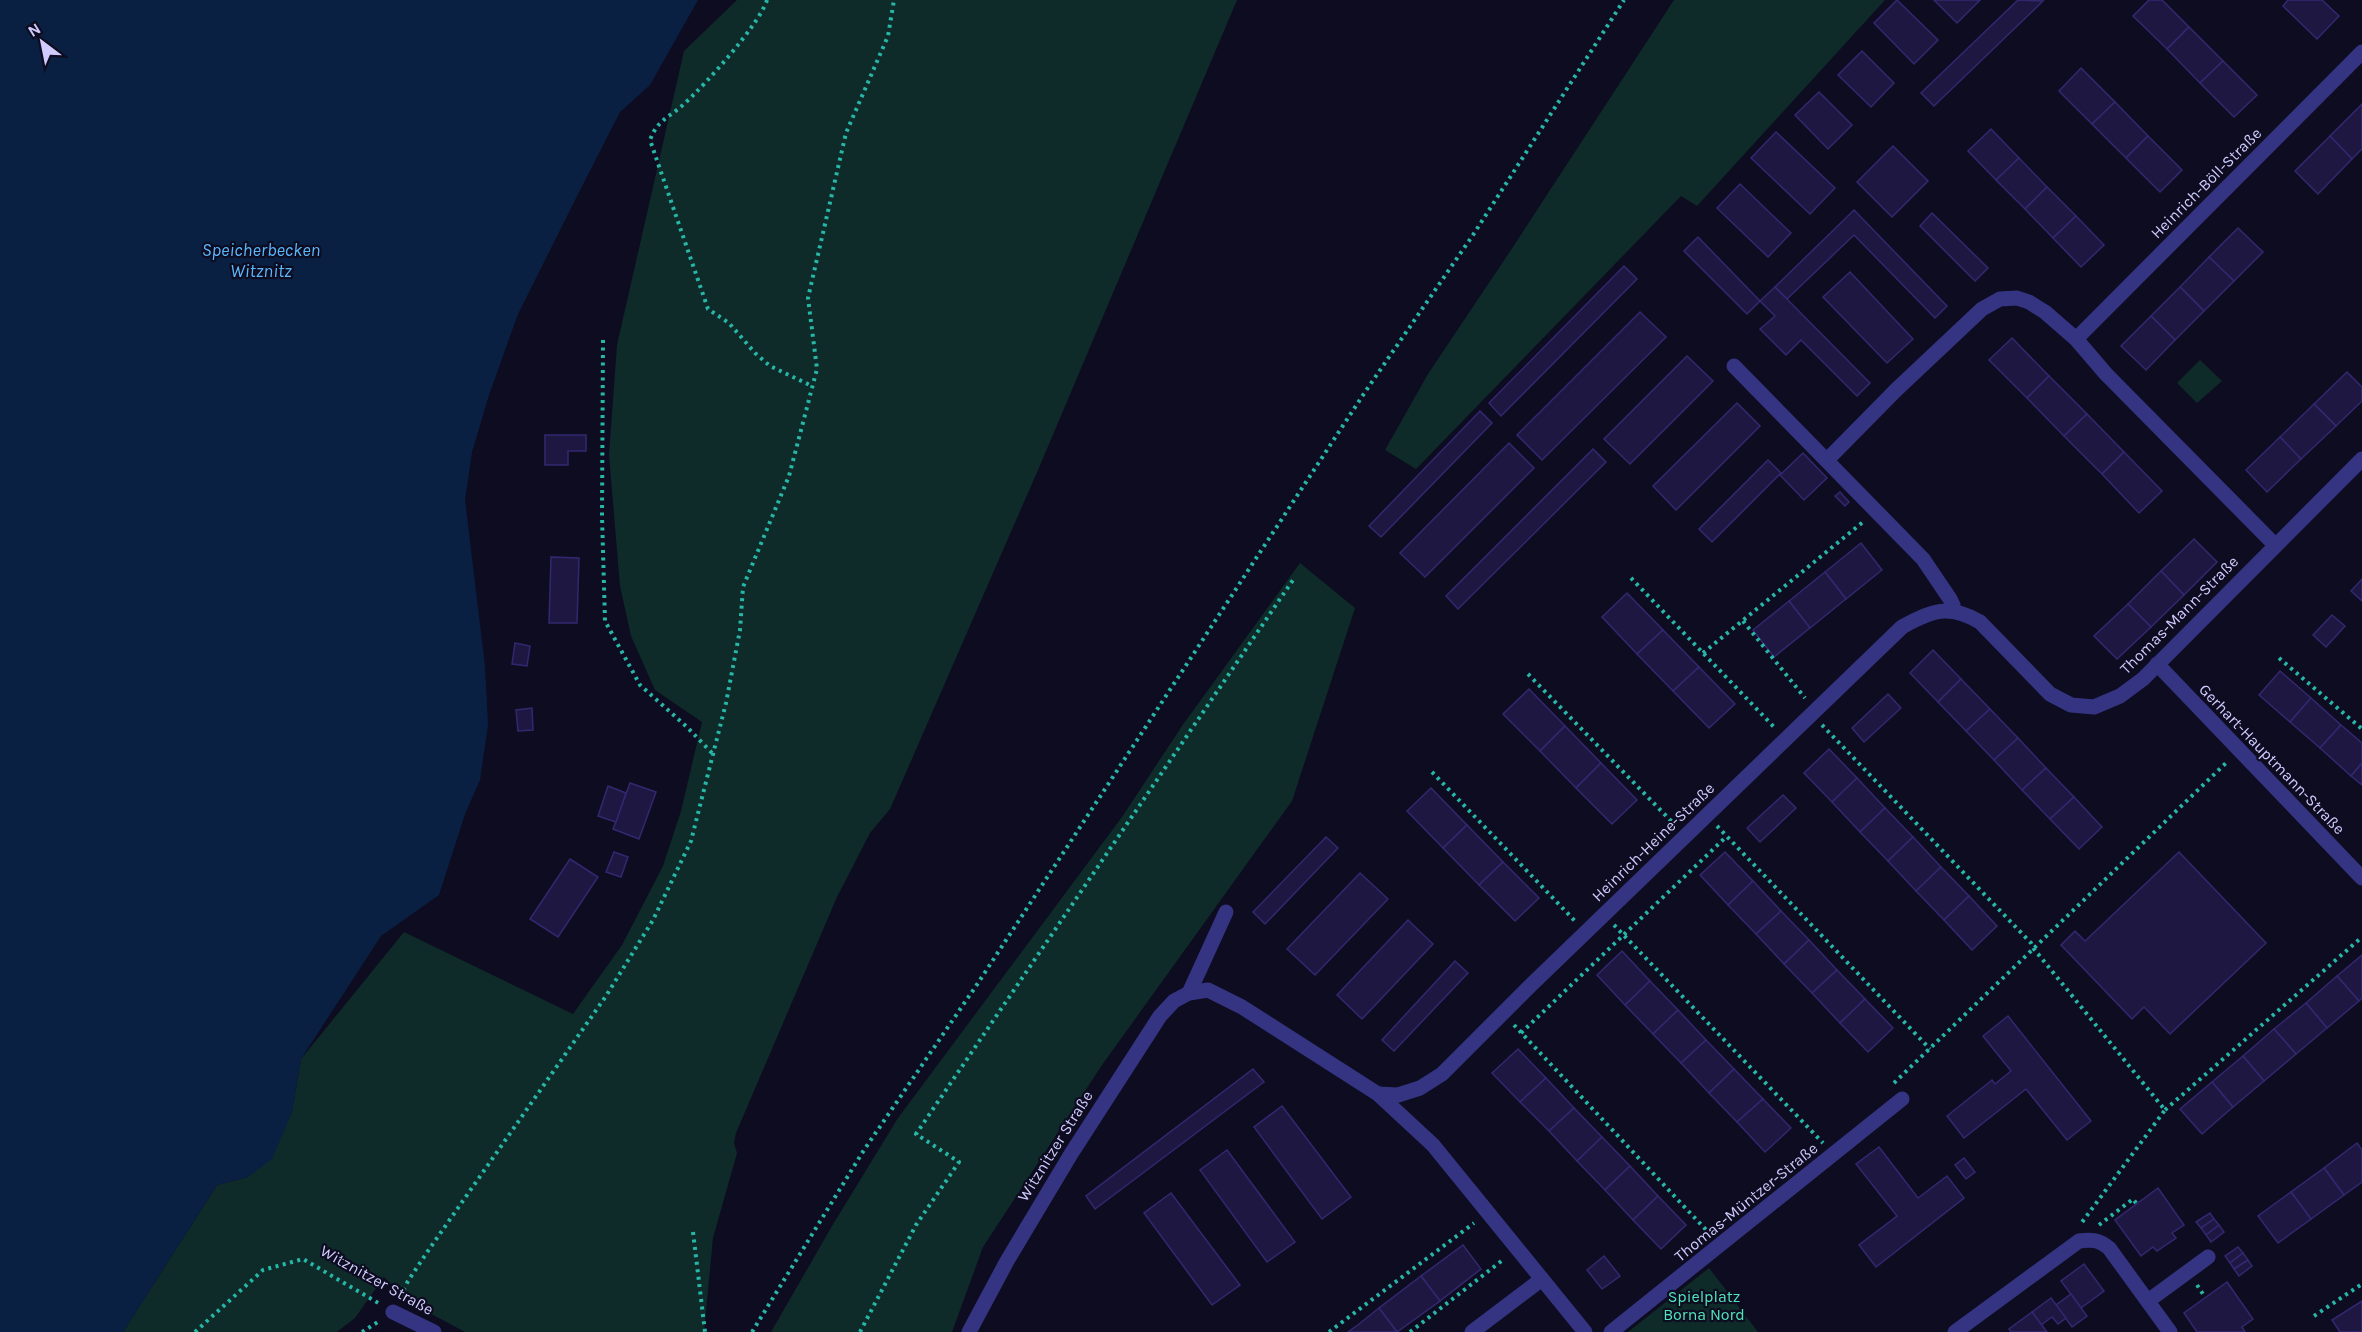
<svg xmlns="http://www.w3.org/2000/svg" width="2362" height="1332" font-family="Karla,sans-serif">
  <rect width="100%" height="100%" fill="#0e0c20"/>
  <g fill="#0e2b29">
    <polygon points="737,0 1237,0 1038,470 890,809 870,833 837,897 736,1133 734,1143 737,1153 713,1238 704,1332 465,1332 409,1302 384,1277 355,1318 337,1332 123,1332 217,1185 248,1177 292,1112 301,1059 404,932 573,1014 622,945 663,866 681,811 702,722 655,690 631,636 620,586 609,455 617,345 684,51"/>
    <polygon points="1674,0 1885,0 1697,206 1681,196 1416,469 1385,450 1428,374 1511,250"/>
    <polygon points="2200,360 2222,381 2197,403 2177,383"/>
    <polygon points="1300,563 1355,608 1292,801 1102,1065 983,1247 952,1332 771,1332 832,1226 898,1118 1122,817 1182,726"/>
    <polygon points="1709,1268 1758,1332 1628,1332"/>
  </g>
  <polygon fill="#092043" points="0,0 698,0 650,85 620,112 574,202 518,314 489,395 472,452 465,500 485,666 488,725 480,780 465,814 439,895 381,936 301,1059 292,1112 272,1159 248,1177 217,1185 123,1332 0,1332"/>
  <g fill="#1e1742" stroke="#332870" stroke-width="1.5">
    <polygon points="1897,0 1938,40 1914,64 1874,23"/>
    <polygon points="1934,0 1980,0 1957,23"/>
    <polygon points="2018,0 2043,1 1934,106 1921,93"/>
    <polygon points="2149,0 2162,0 2189,27 2167,49 2133,16"/>
    <polygon points="2288,0 2322,0 2339,16 2317,39 2283,6"/>
    <polygon points="2189,27 2223,61 2200,83 2167,49"/>
    <polygon points="1862,51 1894,83 1871,107 1838,75"/>
    <polygon points="2223,61 2257,95 2234,117 2200,83"/>
    <polygon points="2081,68 2115,102 2092,124 2059,91"/>
    <polygon points="1819,92 1852,125 1828,149 1795,115"/>
    <polygon points="2115,102 2148,136 2126,158 2092,124"/>
    <polygon points="2362,104 2362,149 2352,159 2330,136"/>
    <polygon points="1991,129 2019,158 1996,180 1968,151"/>
    <polygon points="1776,132 1835,188 1810,214 1751,158"/>
    <polygon points="2148,136 2182,170 2160,192 2126,158"/>
    <polygon points="2330,136 2352,159 2318,194 2295,171"/>
    <polygon points="1893,146 1928,181 1892,217 1857,182"/>
    <polygon points="2019,158 2047,187 2025,209 1996,180"/>
    <polygon points="1740,184 1791,233 1768,257 1717,208"/>
    <polygon points="2047,187 2076,216 2053,238 2025,209"/>
    <polygon points="1854,210 1947,306 1935,318 1854,235 1787,299 1775,287"/>
    <polygon points="1932,213 1988,268 1975,281 1920,226"/>
    <polygon points="2076,216 2104,245 2081,267 2053,238"/>
    <polygon points="2238,228 2263,252 2234,281 2209,257"/>
    <polygon points="1698,237 1760,301 1747,314 1684,251"/>
    <polygon points="2209,257 2234,281 2204,311 2180,287"/>
    <polygon points="1624,266 1637,279 1501,416 1489,403"/>
    <polygon points="1850,272 1913,339 1887,363 1823,297"/>
    <polygon points="1775,287 1870,383 1857,396 1801,340 1786,355 1760,329 1775,316 1760,301"/>
    <polygon points="2180,287 2204,311 2175,340 2151,316"/>
    <polygon points="1640,312 1666,337 1542,460 1517,435"/>
    <polygon points="2151,316 2175,340 2146,370 2121,346"/>
    <polygon points="2012,338 2049,376 2027,398 1989,360"/>
    <polygon points="1687,356 1713,381 1630,464 1604,439"/>
    <polygon points="2347,372 2362,387 2362,401 2336,426 2314,404"/>
    <polygon points="2049,376 2087,414 2064,436 2027,398"/>
    <polygon points="1737,403 1760,426 1676,510 1653,486"/>
    <polygon points="2314,404 2336,426 2301,459 2280,437"/>
    <polygon points="1480,411 1492,423 1381,537 1369,526"/>
    <polygon points="2087,414 2124,452 2102,474 2064,436"/>
    <polygon points="545,435 586,435 586,451 568,451 568,465 545,465"/>
    <polygon points="2280,437 2301,459 2267,492 2246,470"/>
    <polygon points="1509,443 1534,468 1425,577 1400,553"/>
    <polygon points="1593,449 1606,462 1458,609 1446,596"/>
    <polygon points="2124,452 2162,491 2139,513 2102,474"/>
    <polygon points="1803,453 1827,478 1804,500 1780,475"/>
    <polygon points="1768,460 1781,473 1712,542 1699,529"/>
    <polygon points="1840,492 1849,502 1845,506 1835,496"/>
    <polygon points="2194,539 2217,562 2184,595 2161,571"/>
    <polygon points="1861,543 1882,570 1846,599 1825,572"/>
    <polygon points="551,557 579,558 577,623 549,623"/>
    <polygon points="2161,571 2184,595 2151,627 2128,604"/>
    <polygon points="1825,572 1846,599 1810,628 1789,601"/>
    <polygon points="2362,579 2362,601 2351,591"/>
    <polygon points="1627,593 1663,630 1637,654 1602,617"/>
    <polygon points="1789,601 1810,628 1774,657 1753,630"/>
    <polygon points="2128,604 2151,627 2117,659 2094,636"/>
    <polygon points="2332,615 2345,626 2326,647 2313,635"/>
    <polygon points="1663,630 1699,667 1673,691 1637,654"/>
    <polygon points="515,643 530,646 527,666 512,664"/>
    <polygon points="1933,650 1961,679 1938,702 1910,673"/>
    <polygon points="1699,667 1735,704 1709,728 1673,691"/>
    <polygon points="2280,671 2311,698 2290,722 2259,695"/>
    <polygon points="1961,679 1990,709 1966,731 1938,702"/>
    <polygon points="1529,689 1565,726 1540,751 1503,714"/>
    <polygon points="1888,694 1901,708 1864,742 1852,728"/>
    <polygon points="2311,698 2341,725 2320,748 2290,722"/>
    <polygon points="532,708 533,730 518,731 516,710"/>
    <polygon points="1990,709 2018,738 1994,760 1966,731"/>
    <polygon points="2341,725 2362,743 2362,763 2351,776 2320,748"/>
    <polygon points="1565,726 1601,763 1576,788 1540,751"/>
    <polygon points="2018,738 2046,768 2022,790 1994,760"/>
    <polygon points="1829,749 1857,778 1832,802 1804,773"/>
    <polygon points="1601,763 1637,800 1612,824 1576,788"/>
    <polygon points="2362,763 2362,785 2351,776"/>
    <polygon points="2046,768 2074,797 2050,819 2022,790"/>
    <polygon points="1857,778 1885,808 1860,832 1832,802"/>
    <polygon points="630,783 656,792 639,839 613,829"/>
    <polygon points="608,786 626,793 616,822 598,816"/>
    <polygon points="1431,788 1467,825 1443,848 1407,811"/>
    <polygon points="1783,795 1796,808 1760,842 1747,828"/>
    <polygon points="2074,797 2102,827 2079,849 2050,819"/>
    <polygon points="1885,808 1913,837 1888,861 1860,832"/>
    <polygon points="1467,825 1503,862 1479,885 1443,848"/>
    <polygon points="1326,837 1338,848 1265,924 1253,912"/>
    <polygon points="1913,837 1941,867 1916,891 1888,861"/>
    <polygon points="614,852 628,857 621,877 606,872"/>
    <polygon points="1725,852 1753,881 1728,905 1700,875"/>
    <polygon points="2179,852 2266,943 2170,1034 2144,1007 2132,1019 2061,945 2075,931 2085,941"/>
    <polygon points="570,859 598,877 558,937 530,919"/>
    <polygon points="1503,862 1539,898 1515,921 1479,885"/>
    <polygon points="1941,867 1969,896 1944,920 1916,891"/>
    <polygon points="1360,873 1388,899 1315,975 1287,949"/>
    <polygon points="1753,881 1781,911 1756,934 1728,905"/>
    <polygon points="1969,896 1997,926 1972,950 1944,920"/>
    <polygon points="1781,911 1809,940 1784,964 1756,934"/>
    <polygon points="1408,920 1433,944 1362,1019 1337,995"/>
    <polygon points="1809,940 1837,970 1812,993 1784,964"/>
    <polygon points="1622,951 1650,981 1625,1005 1597,975"/>
    <polygon points="2362,955 2362,998 2359,1001 2337,976"/>
    <polygon points="1455,961 1468,973 1394,1051 1382,1040"/>
    <polygon points="1837,970 1865,999 1840,1023 1812,993"/>
    <polygon points="2337,976 2359,1001 2327,1028 2306,1003"/>
    <polygon points="1650,981 1678,1010 1653,1034 1625,1005"/>
    <polygon points="1865,999 1893,1028 1868,1052 1840,1023"/>
    <polygon points="2306,1003 2327,1028 2296,1054 2274,1029"/>
    <polygon points="1678,1010 1706,1040 1681,1063 1653,1034"/>
    <polygon points="2008,1016 2091,1121 2067,1140 2026,1089 1964,1138 1947,1116 1992,1080 1995,1084 2011,1071 1983,1036"/>
    <polygon points="2274,1029 2296,1054 2264,1081 2243,1056"/>
    <polygon points="1706,1040 1734,1069 1709,1093 1681,1063"/>
    <polygon points="1518,1049 1546,1078 1520,1102 1492,1073"/>
    <polygon points="2243,1056 2264,1081 2233,1107 2212,1082"/>
    <polygon points="1253,1069 1264,1082 1095,1209 1086,1196"/>
    <polygon points="1734,1069 1763,1099 1737,1122 1709,1093"/>
    <polygon points="1546,1078 1574,1108 1549,1131 1520,1102"/>
    <polygon points="2212,1082 2233,1107 2202,1134 2180,1109"/>
    <polygon points="1763,1099 1791,1128 1765,1152 1737,1122"/>
    <polygon points="1282,1106 1351,1197 1322,1219 1254,1127"/>
    <polygon points="1574,1108 1602,1137 1577,1161 1549,1131"/>
    <polygon points="1602,1137 1630,1166 1605,1190 1577,1161"/>
    <polygon points="2357,1143 2362,1150 2362,1182 2344,1195 2324,1168"/>
    <polygon points="1879,1147 1918,1198 1947,1176 1964,1198 1876,1267 1859,1245 1897,1216 1856,1164"/>
    <polygon points="1227,1150 1295,1242 1267,1262 1200,1170"/>
    <polygon points="1964,1158 1975,1172 1966,1179 1955,1165"/>
    <polygon points="1630,1166 1658,1196 1633,1220 1605,1190"/>
    <polygon points="2324,1168 2344,1195 2311,1219 2291,1192"/>
    <polygon points="2158,1188 2184,1225 2172,1233 2176,1238 2157,1251 2153,1247 2141,1256 2115,1220"/>
    <polygon points="2291,1192 2311,1219 2278,1243 2258,1216"/>
    <polygon points="1171,1193 1240,1285 1212,1305 1144,1213"/>
    <polygon points="1658,1196 1686,1225 1661,1249 1633,1220"/>
    <polygon points="2210,1213 2214,1219 2201,1228 2196,1222"/>
    <polygon points="2214,1219 2219,1225 2206,1235 2201,1228"/>
    <polygon points="2219,1225 2224,1232 2211,1242 2206,1235"/>
    <polygon points="1463,1245 1481,1269 1440,1301 1421,1276"/>
    <polygon points="2238,1247 2243,1253 2230,1263 2225,1256"/>
    <polygon points="2243,1253 2248,1260 2234,1269 2230,1263"/>
    <polygon points="1604,1256 1620,1276 1602,1289 1587,1270"/>
    <polygon points="2248,1260 2252,1266 2239,1276 2234,1269"/>
    <polygon points="2084,1264 2104,1291 2081,1308 2061,1281"/>
    <polygon points="1421,1276 1440,1301 1397,1332 1379,1308"/>
    <polygon points="2227,1282 2253,1319 2242,1327 2245,1332 2197,1332 2184,1313"/>
    <polygon points="2071,1294 2087,1316 2072,1327 2056,1305"/>
    <polygon points="2051,1298 2066,1318 2058,1324 2052,1317 2041,1325 2032,1312"/>
    <polygon points="2362,1301 2362,1332 2340,1332 2332,1320"/>
    <polygon points="1379,1308 1397,1332 1348,1332 1359,1324"/>
    <polygon points="2032,1312 2047,1332 2011,1332 2009,1329"/>
  </g>
  <g fill="none" stroke-linecap="round" stroke-linejoin="round">
    <g stroke="#27b7a8" stroke-width="4" stroke-dasharray="3 4.5" stroke-linecap="butt">
      <path d="M767,0C759,25 705,85 684,104C669,118 658,119 650,140L708,309L729,323L755,353L770,366L812,386"/>
      <polyline points="603,340 602,516 605,621 640,685 687,727 712,753"/>
      <polyline points="1631,578 1774,727"/>
      <polyline points="1743,621 1805,698"/>
      <polyline points="1703,653 1863,522"/>
      <polyline points="2279,658 2362,729"/>
      <polyline points="1528,674 1674,824"/>
      <polyline points="1822,725 2031,943 2034,949 2165,1110 2080,1225"/>
      <polyline points="1432,772 1575,921"/>
      <polyline points="1717,826 1930,1049"/>
      <polyline points="1614,925 1823,1143"/>
      <polyline points="1514,1025 1708,1232"/>
      <polyline points="1521,1033 1727,836"/>
      <polyline points="1894,1083 2227,762"/>
      <polyline points="2165,1110 2362,937"/>
      <polyline points="2099,1225 2133,1199 2136,1203"/>
      <polyline points="693,1232 705,1332"/>
      <polyline points="2197,1285 2205,1297"/>
      <polyline points="400,1297 408,1281 430,1248 606,996 653,920 691,841 726,703 740,630 743,587 789,476 817,369 808,298 846,133 888,36 894,0"/>
      <polyline points="2314,1316 2362,1284"/>
      <polyline points="195,1332 263,1270 303,1259 380,1304"/>
      <polyline points="362,1332 381,1320"/>
      <polyline points="752,1332 864,1150 976,986 1365,392 1473,235 1624,0"/>
      <polyline points="860,1332 916,1225 959,1162 916,1134 1295,577"/>
      <polyline points="1329,1332 1474,1223"/>
      <polyline points="1410,1332 1504,1259"/>
    </g>
    <g stroke="#343482" stroke-width="15">
      <polyline points="2076,339 2362,52"/>
      <polyline points="1734,366 1923,559 1950,599 1953,605 1952,611"/>
      <polyline points="1827,460 1896,390 1982,309 2000,299 2017,298 2029,302 2045,312 2076,339 2106,374 2275,545"/>
      <polyline points="2157,664 2362,878"/>
      <polyline points="1189,993 1226,912"/>
      <path d="M1378,1094L1398,1095L1420,1088L1442,1074L1530,986L1902,627C1932,610 1949,604 1980,622L2050,694L2071,705L2094,707L2120,696L2143,679L2362,459"/>
      <polyline points="2148,1301 2208,1257"/>
      <polyline points="393,1312 434,1332"/>
      <polyline points="969,1332 1007,1261 1071,1154 1160,1016 1174,1001 1189,993 1208,990 1242,1007 1378,1094 1433,1145 1585,1332"/>
      <polyline points="1472,1332 1542,1279"/>
      <polyline points="1611,1332 1902,1099"/>
      <path d="M1955,1332L2079,1241C2092,1239 2099,1240 2109,1248L2170,1332"/>
    </g>
  </g>
  <g text-anchor="middle" dominant-baseline="central" stroke-width="4.5" stroke-linejoin="round" paint-order="stroke">
    <g font-size="16" fill="#cfcbff" stroke="#0e0c20">
      <text transform="translate(2206 183) rotate(-45)">Heinrich-Böll-Straße</text>
      <text transform="translate(2179 615) rotate(-45)">Thomas-Mann-Straße</text>
      <text transform="translate(2272 759) rotate(46)">Gerhart-Hauptmann-Straße</text>
      <text transform="translate(1653 842) rotate(-44)">Heinrich-Heine-Straße</text>
      <text transform="translate(1055 1146) rotate(-58)">Witznitzer Straße</text>
      <text transform="translate(1746 1202) rotate(-39)">Thomas-Müntzer-Straße</text>
      <text transform="translate(377 1280) rotate(29)">Witznitzer Straße</text>
    </g>
    <g font-size="16" fill="#51e5ba" stroke="#0e0c20">
      <text x="1704" y="1296">Spielplatz<tspan x="1704" dy="18">Borna Nord</tspan></text>
    </g>
    <g font-size="18" font-style="italic" fill="#59b9ff" stroke="#0e0c20">
      <text x="261" y="250">Speicherbecken<tspan x="261" dy="21">Witznitz</tspan></text>
    </g>
  </g>
  <g transform="translate(42 42) rotate(328)" stroke="#0e0c20" stroke-width="4.5" paint-order="stroke">
  <path d="M0-4.5L10 22L0 15L-10 22Z" fill="#cfcbff"/>
  <text y="-9" font-size="16" font-weight="bold" text-anchor="middle" fill="#cfcbff">N</text>
  </g>
</svg>
